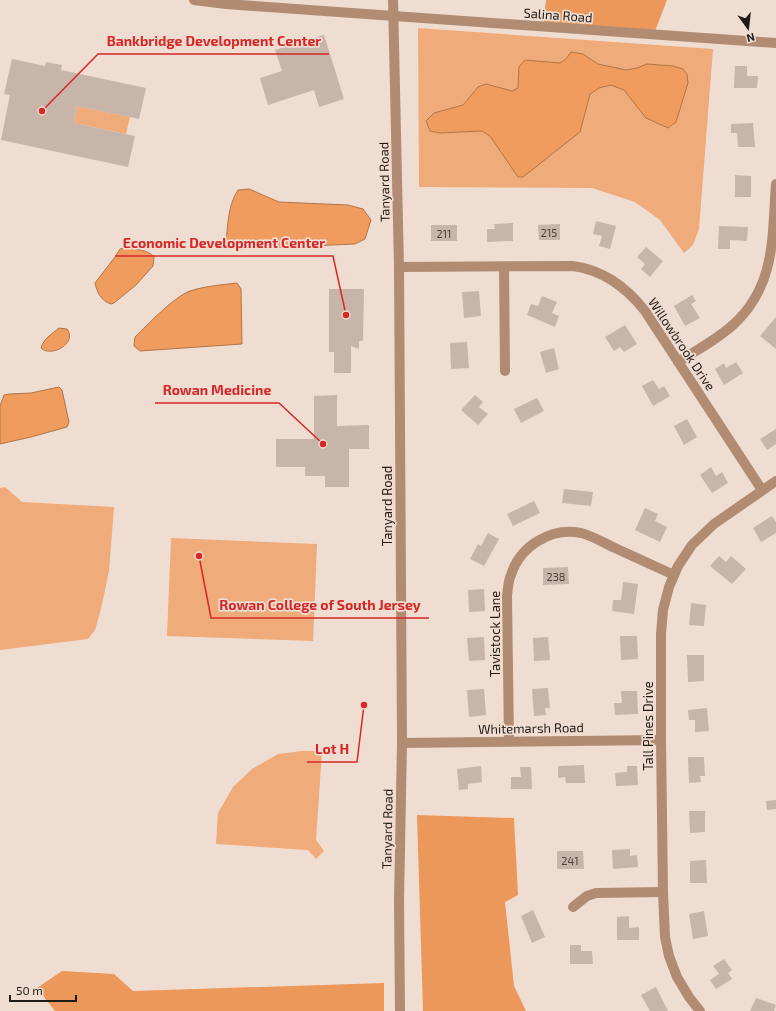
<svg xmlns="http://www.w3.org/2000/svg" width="776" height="1011" font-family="'Exo 2',sans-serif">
  <rect width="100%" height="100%" fill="#f0ddd1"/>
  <g fill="#efab7a">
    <polygon points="418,28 713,49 699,229 693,245 684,253 660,220 635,202 592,188 419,187"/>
    <polygon points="77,106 130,117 126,134 74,123"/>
    <polygon points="5,487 22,502 114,507 109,571 101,609 95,630 88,639 0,650 0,488"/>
    <polygon points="171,538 317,544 313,641 167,636"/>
    <polygon points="302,751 322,751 316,840 324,851 316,859 308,850 216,844 218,813 233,787 252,769 278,754"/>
  </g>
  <g fill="#eb985a">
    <polygon points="546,0 667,0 655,31 543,25"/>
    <polygon points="417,815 514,818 518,895 505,902 514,986 526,1011 423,1011"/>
    <polygon points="62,971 114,974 133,991 384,983 384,1011 55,1011 37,988"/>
  </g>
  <g fill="#ef9c5e" stroke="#b17548">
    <polygon points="571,52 583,54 598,64 626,70 637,68 647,64 673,66 683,69 687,74 688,83 676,122 668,128 646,118 624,90 611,85 599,88 590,94 580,132 523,177 518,177 490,136 482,131 440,133 430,131 426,121 434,113 463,105 478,87 486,84 512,91 518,88 519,67 525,60 560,63 566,59"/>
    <path d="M249,189L279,202L348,205L363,209L371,220L365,239L355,244L237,249L226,242C228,224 228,205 238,190Z"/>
    <path d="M124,248C133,249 148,249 154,257L153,266L136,285L114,303L111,304C101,301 97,292 95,283L115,257L120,249Z"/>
    <path d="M237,283L241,289L242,344L140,351L134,346L135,337C148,324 174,297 190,291C205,286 221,285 237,283Z"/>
    <path d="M59,328L67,329C78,343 51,358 41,348C43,339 52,334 59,328Z"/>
    <polygon points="59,387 62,390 69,422 67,427 31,437 0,444 0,406 4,395 9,394 31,393"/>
  </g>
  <g fill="#c7b5a9">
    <polygon points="324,35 344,99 319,107 314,90 268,105 260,78 282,71 275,50"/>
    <polygon points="12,59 45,66 46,62 62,65 61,70 146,88 139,119 77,106 74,123 135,136 128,167 1,140 10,95 4,94"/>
    <polygon points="735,66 747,66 747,76 758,76 757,88 734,88"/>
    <polygon points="753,123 755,147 738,147 737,133 731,133 731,124"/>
    <polygon points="735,175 751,176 751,197 735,197"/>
    <polygon points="596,221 616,226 610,249 599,246 602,236 593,234"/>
    <polygon points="513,223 513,241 487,242 487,229 495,229 494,224"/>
    <polygon points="560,224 560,240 539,240 538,225"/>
    <rect x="431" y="225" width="26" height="16"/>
    <polygon points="719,226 748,227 747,241 730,240 730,249 718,249"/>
    <polygon points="646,247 663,261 650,277 641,269 645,264 637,257"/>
    <polygon points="329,289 364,289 363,341 359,341 359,349 351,346 351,373 334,373 334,352 329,352"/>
    <polygon points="479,291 481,316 464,318 462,292"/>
    <polygon points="692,295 696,301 691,304 700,318 685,326 674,306"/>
    <polygon points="542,296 557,302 552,313 559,316 555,327 527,315 531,304 538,306"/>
    <polygon points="776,317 776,349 760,336"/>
    <polygon points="625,325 637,344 624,352 620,347 614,351 605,337"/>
    <polygon points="467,342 469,368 451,369 450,343"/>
    <polygon points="554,348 559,369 546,373 540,352"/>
    <polygon points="736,362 743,373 724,385 715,369 724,363 726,368"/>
    <polygon points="653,380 659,389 664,386 670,396 653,406 642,386"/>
    <polygon points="337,395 337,426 369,425 369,449 349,449 349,487 325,487 325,476 305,476 305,467 276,467 276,439 314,439 314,396"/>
    <polygon points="475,395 483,402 479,407 488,414 478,425 461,410"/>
    <polygon points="537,398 544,411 521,423 514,409"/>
    <polygon points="687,419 697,437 684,445 674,426"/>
    <polygon points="776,429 776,444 767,450 760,439"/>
    <polygon points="711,467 716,476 722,472 728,483 712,493 700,475"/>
    <polygon points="564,489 593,492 591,506 562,503"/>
    <polygon points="534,501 540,513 513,526 507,514"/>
    <polygon points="645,508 658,514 655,521 667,527 660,542 635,530"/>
    <polygon points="772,516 776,522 776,533 761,542 753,528"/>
    <polygon points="488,533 499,539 484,566 470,559 478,544 481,546"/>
    <polygon points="719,556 726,562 731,556 746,569 732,584 710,566"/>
    <polygon points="568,567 569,584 543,585 543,568"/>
    <polygon points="623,582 638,584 634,614 612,611 613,600 621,600"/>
    <polygon points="484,589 485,611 469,612 468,590"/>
    <polygon points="691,603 706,605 704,626 689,625"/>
    <polygon points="620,636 637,636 638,659 621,660"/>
    <polygon points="484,637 485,660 469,661 467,638"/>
    <polygon points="548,637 550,660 534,661 533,638"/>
    <polygon points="687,655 704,655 704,681 688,682"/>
    <polygon points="548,688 550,708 545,708 546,715 534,716 532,689"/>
    <polygon points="484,689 486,715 469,717 467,690"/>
    <polygon points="621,691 637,691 638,714 615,715 614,703 622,703"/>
    <polygon points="707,708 709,731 695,732 695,720 689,720 688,710"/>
    <polygon points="688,757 704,757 705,776 700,776 701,782 689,783"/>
    <polygon points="584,765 585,783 566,783 565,777 558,778 558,766"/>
    <polygon points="481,766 482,782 468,784 468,789 459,790 457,769"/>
    <polygon points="627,766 637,766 638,785 616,786 615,773 627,772"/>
    <polygon points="520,767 531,767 532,789 511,789 511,777 521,777"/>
    <polygon points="776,800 776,809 767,810 766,801"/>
    <polygon points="689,811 705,811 705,832 690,833"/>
    <polygon points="630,849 630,856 637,855 638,867 613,869 612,850"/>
    <polygon points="557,851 583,851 584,869 557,869"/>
    <polygon points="706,860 707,883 690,883 690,861"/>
    <polygon points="533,910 545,937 532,943 521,916"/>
    <polygon points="704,911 708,936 693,939 689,914"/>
    <polygon points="629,916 629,928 639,927 639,940 617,940 617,917"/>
    <polygon points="570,945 581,945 581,951 592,951 593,964 570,964"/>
    <polygon points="724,959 732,970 728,973 732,979 716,989 710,980 719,974 713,966"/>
    <polygon points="656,987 668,1011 650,1011 641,995"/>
    <polygon points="756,998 776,1005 774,1011 750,1011"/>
  </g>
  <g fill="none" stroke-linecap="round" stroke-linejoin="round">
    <g stroke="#b18c73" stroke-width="10">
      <polyline points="194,0 226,4 776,43"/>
      <polyline points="393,0 399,267 402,743 399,901 400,1011"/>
      <path d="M399,267L573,266C603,270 627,288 645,311L762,490"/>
      <polyline points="504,267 505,371"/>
      <path d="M678,362C697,350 718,339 734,324C776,285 772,237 776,184"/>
      <path d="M509,741L507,596C508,589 508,581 511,575C520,546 551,527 581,533C593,536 604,543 615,548C635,557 654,566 674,575"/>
      <polyline points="402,743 661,740"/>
      <polyline points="573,907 587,896 596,893 663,892"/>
      <polyline points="700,1011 689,997 677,977 669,956 665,937 663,892 661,740 661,634 663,610 669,587 678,566 692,545 714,524 776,481"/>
    </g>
  </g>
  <g text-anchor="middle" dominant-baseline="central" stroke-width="3.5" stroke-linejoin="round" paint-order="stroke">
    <g font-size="11" fill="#4a413a">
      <text x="549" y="232">215</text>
      <text x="444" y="233">211</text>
      <text x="556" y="576">238</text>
      <text x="570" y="860">241</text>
    </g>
    <g font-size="13" fill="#201a15" stroke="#f0ddd1">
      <text transform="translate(558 15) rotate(4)">Salina Road</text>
      <text transform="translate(384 182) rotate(-91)">Tanyard Road</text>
      <text transform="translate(682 344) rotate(56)">Willowbrook Drive</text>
      <text transform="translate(387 506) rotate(-90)">Tanyard Road</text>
      <text transform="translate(495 634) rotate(-90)">Tavistock Lane</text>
      <text transform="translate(648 726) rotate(-90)">Tall Pines Drive</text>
      <text transform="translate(531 728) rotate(-1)">Whitemarsh Road</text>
      <text transform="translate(387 829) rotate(-89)">Tanyard Road</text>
    </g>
  </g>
  <path fill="none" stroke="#d62828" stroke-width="1.5" d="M42 111L98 54H329M346 315L333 256H115M323 444L279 403H155M199 556L211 618H429M364 705L357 762H307"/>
  <g fill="#d62828" stroke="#f0ddd1" stroke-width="1.5">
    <circle cx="42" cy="111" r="4"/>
    <circle cx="346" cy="315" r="4"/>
    <circle cx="323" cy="444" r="4"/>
    <circle cx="199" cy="556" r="4"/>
    <circle cx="364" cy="705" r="4"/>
  </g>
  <g font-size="14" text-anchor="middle" font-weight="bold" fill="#d62828" stroke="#f0ddd1" stroke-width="3.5" stroke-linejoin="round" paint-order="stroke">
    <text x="214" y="46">Bankbridge Development Center</text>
    <text x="224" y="248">Economic Development Center</text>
    <text x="217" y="395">Rowan Medicine</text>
    <text x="320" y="610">Rowan College of South Jersey</text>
    <text x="332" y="754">Lot H</text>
  </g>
  <g transform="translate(748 28) rotate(165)" stroke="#f0ddd1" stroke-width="3" paint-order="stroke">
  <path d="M0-3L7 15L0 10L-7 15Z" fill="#201a15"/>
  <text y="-6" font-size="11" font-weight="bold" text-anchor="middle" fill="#201a15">N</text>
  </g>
  <path d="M10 995v6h66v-6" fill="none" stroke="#201a15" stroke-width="2"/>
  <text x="16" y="995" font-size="12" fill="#201a15" stroke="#f0ddd1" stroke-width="3" paint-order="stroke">50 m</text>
</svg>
